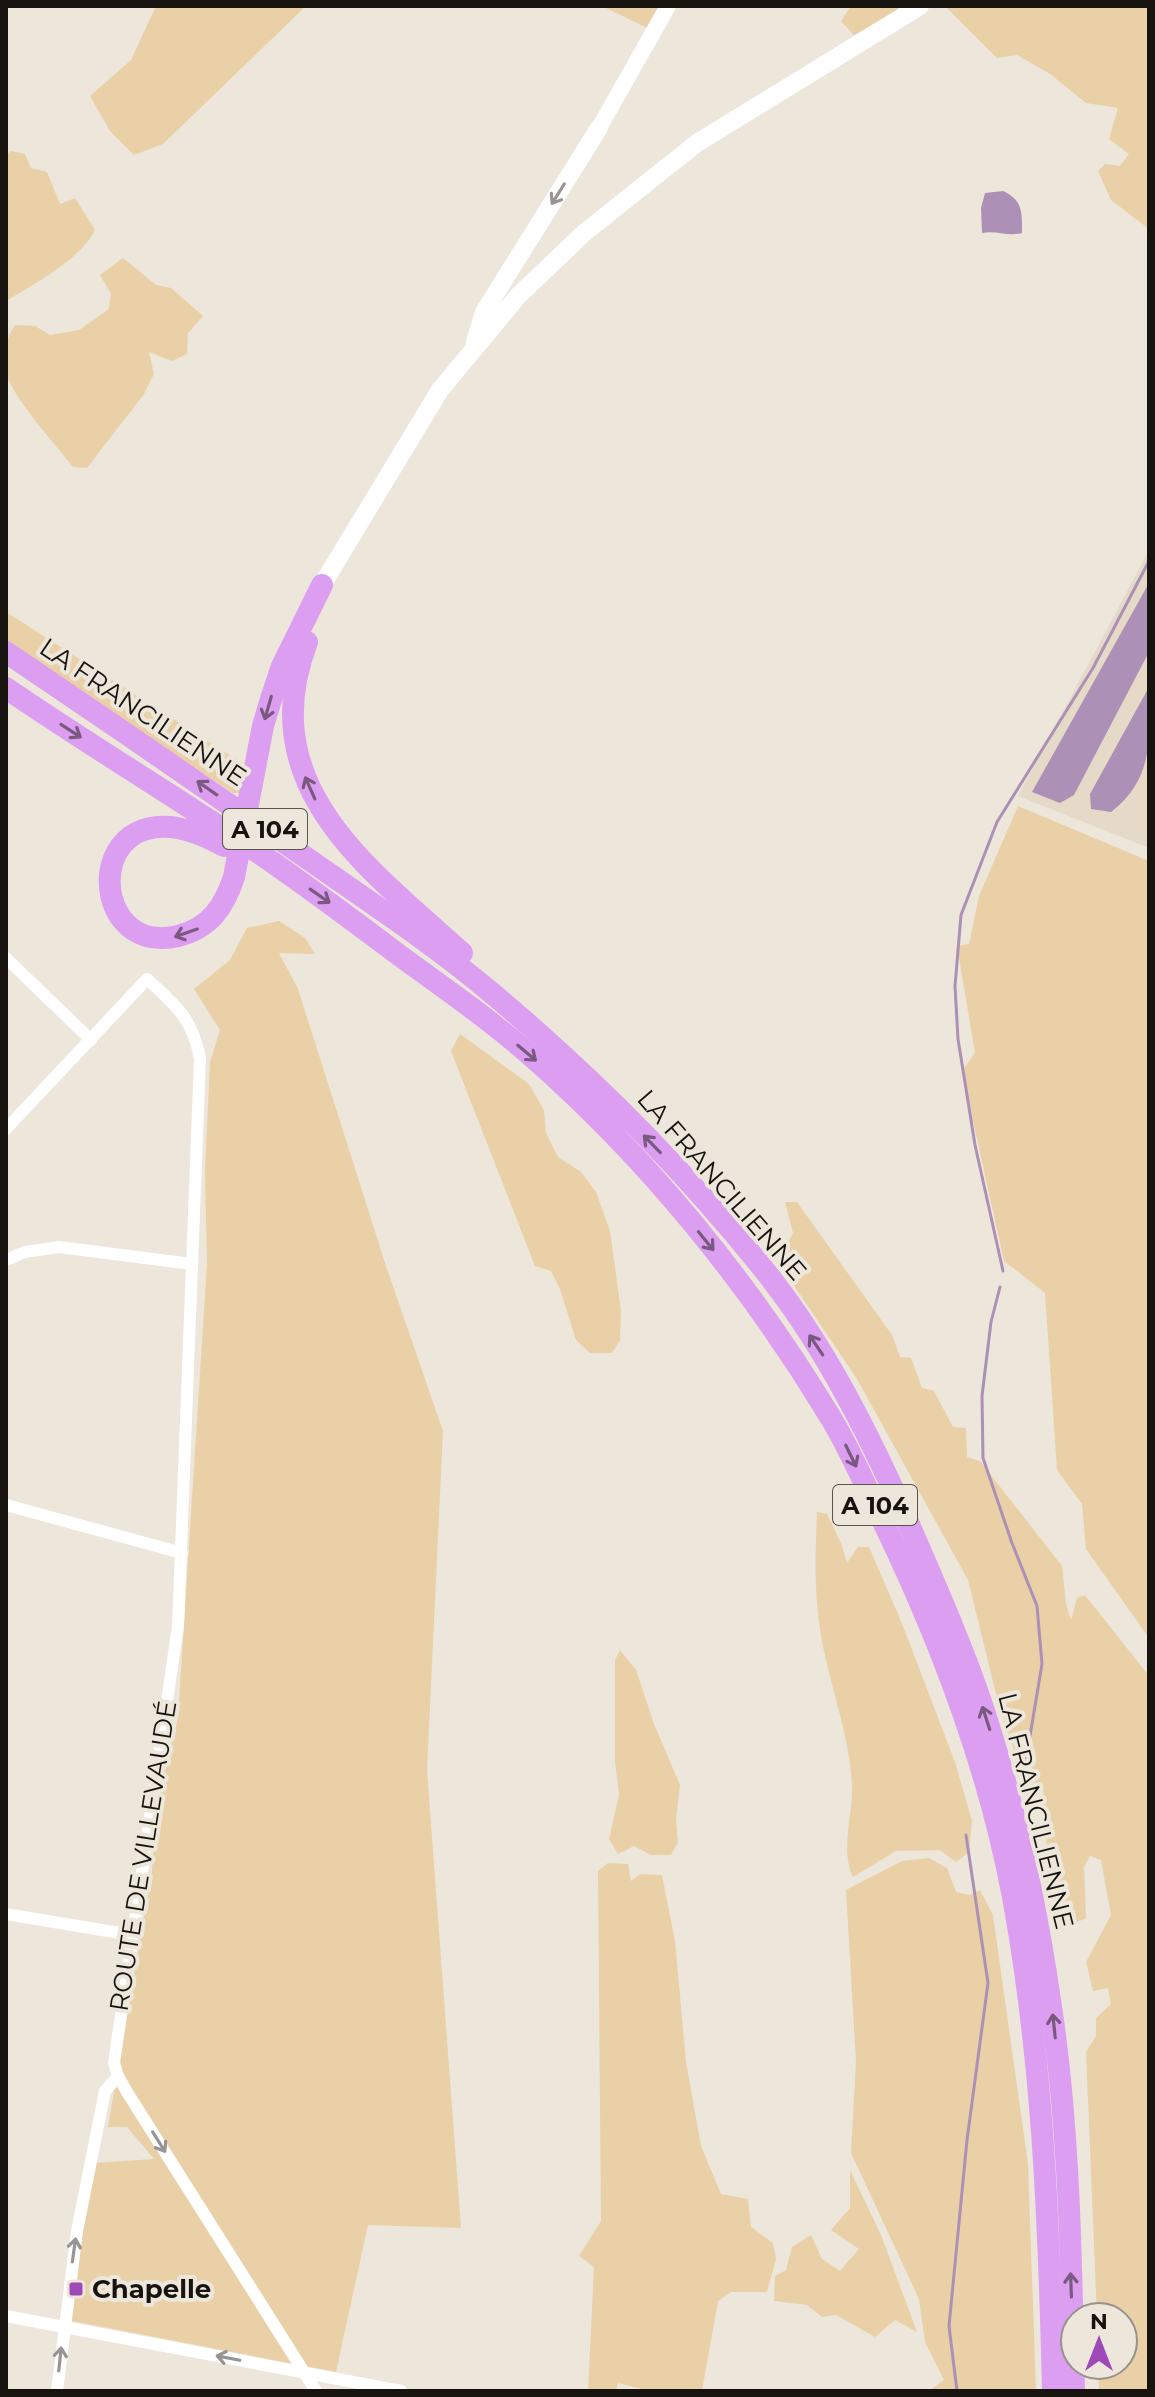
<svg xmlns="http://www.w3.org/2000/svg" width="1155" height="2397" font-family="Montserrat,sans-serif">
  <rect width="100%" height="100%" fill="#ede6db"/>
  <polygon fill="#e5d9c8" points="1147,554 1149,556 1149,848 1018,796"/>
  <g fill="#ead0a6">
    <polygon points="156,6 306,6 163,144 134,155 110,131 90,96 131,60"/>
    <polygon points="602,6 660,6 647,28"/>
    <polygon points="851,6 906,6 854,35 841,21"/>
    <polygon points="948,6 1149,6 1149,229 1111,200 1098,171 1105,164 1120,166 1129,154 1109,139 1118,108 1086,103 1050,74 1017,55 997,58 946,7"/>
    <path d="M11,151L25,154L31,168L47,172L60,204L75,198L95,230C81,259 34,284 6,301V155Z"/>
    <path d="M123,258L156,285L171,288L203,316L188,333L187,354L172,361L149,352L154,374L144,394L87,468L73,467C56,445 13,398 6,373C2,358 6,337 15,325L35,326L50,335L79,330L109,309L111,294L100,275Z"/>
    <polygon points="6,612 242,763 248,773 244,793 233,793 6,642"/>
    <polygon points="1018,806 1149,861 1149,1638 1086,1549 1082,1504 1057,1470 1045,1293 1004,1261 962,1071 975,1053 957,946 969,944 979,896"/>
    <polygon points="279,921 305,938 315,954 279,953 298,989 386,1266 443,1431 427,1770 461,2228 368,2225 336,2372 67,2320 93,2163 154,2159 127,2127 108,2127 152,1870 156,1807 178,1718 207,1264 205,1172 210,1062 220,1030 194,989 230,960 247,928"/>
    <polygon points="460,1034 529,1084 544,1110 546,1133 558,1157 581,1172 596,1192 610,1231 621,1311 620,1340 612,1353 590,1353 576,1340 560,1289 551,1271 535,1266 451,1051"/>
    <polygon points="785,1202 797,1202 892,1335 900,1357 911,1358 922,1388 934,1391 953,1427 966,1428 967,1457 980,1461 1062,1566 1066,1604 1071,1620 1077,1598 1085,1595 1149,1676 1149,2391 1099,2391 1098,2365 1123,2365 1123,2317 1097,2317 1086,2052 1096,2036 1096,2018 1111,2004 1108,1988 1093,1991 1086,1962 1111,1915 1101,1860 1090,1856 1084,1867 1086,1918 1071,1925 1061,1907 1047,1852 1043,1787 1024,1783 996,1694 968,1580 857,1379 785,1272 782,1253 793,1233"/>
    <path d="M817,1512L827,1514L841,1543L847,1563L858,1547H869L901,1621L955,1762L972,1821L969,1852L956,1862L940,1850L896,1851L853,1877C840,1850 853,1815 852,1786C850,1737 831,1689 822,1641C814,1598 815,1555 817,1512Z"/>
    <polygon points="620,1650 636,1670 654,1724 680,1785 676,1819 678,1842 671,1855 651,1855 634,1846 618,1854 609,1839 619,1795 615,1761 615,1660"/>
    <polygon points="929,1858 947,1868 956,1892 969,1895 980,1890 993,1915 1028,2164 1036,2391 929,2391 944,2380 925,2342 919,2299 851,2153 856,2062 846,1890 902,1861"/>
    <polygon points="608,1863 628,1864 631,1881 640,1874 662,1875 675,1941 686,2062 701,2146 721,2194 748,2199 751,2227 773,2243 776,2259 767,2292 731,2292 718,2301 702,2391 649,2391 618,2383 616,2391 588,2391 594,2267 579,2256 601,2221 598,1871"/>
    <polygon points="850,2170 881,2235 917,2332 895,2320 875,2337 836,2315 822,2317 807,2305 774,2301 775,2276 786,2270 792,2247 811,2235 822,2259 840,2271 859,2249 831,2230 850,2208"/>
  </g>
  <g fill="#ad90b6">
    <path d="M1003,191C1023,200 1022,213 1022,233C1007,237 997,230 982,233L981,208L985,193Z"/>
    <polygon points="1149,583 1149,652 1074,795 1060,803 1032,792"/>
    <path d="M1149,687C1149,738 1155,778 1111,812L1091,809L1090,794Z"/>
  </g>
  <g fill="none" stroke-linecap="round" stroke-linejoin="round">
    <g stroke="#ad90b6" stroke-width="3">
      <polyline points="1003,1271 975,1145 958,1039 955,986 961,915 997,822 1093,668 1149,561"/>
      <polyline points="1000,1287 991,1322 982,1396 983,1458 1012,1543 1037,1606 1042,1664 1025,1766"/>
      <polyline points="957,2391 949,2326 967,2140 988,1983 966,1835"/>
    </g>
    <g stroke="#fff" stroke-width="12">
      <polyline points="6,958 91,1040"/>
      <path d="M6,1129L147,979C176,1005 193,1019 200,1059L178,1626L114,2063L118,2076L127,2092L316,2391"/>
      <polyline points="6,1260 25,1252 59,1247 192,1264"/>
      <polyline points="6,1505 182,1553"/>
      <polyline points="6,1914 132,1935"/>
      <polyline points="6,2316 401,2391"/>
      <polyline points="57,2391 77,2231 105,2091 118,2076"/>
    </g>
    <polyline stroke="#fff" stroke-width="16" points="599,128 668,6"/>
    <g stroke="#fff" stroke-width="18">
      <polyline points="475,342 484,312 599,128"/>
      <polyline points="322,585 440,390 518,296 584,233 697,143 920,6"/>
    </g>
    <g stroke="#dc9ef0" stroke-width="22">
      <path d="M307,642C252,786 368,868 462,953"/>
      <path d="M6,652C108,721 210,791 311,861C371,903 432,943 487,989C590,1075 686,1171 769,1276C827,1350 870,1437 908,1522C935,1585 964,1649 985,1714C1015,1807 1036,1903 1050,2000C1070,2129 1071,2261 1074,2391"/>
      <path d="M6,688C88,744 174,796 256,851C306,885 355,922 403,958C446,989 490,1020 530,1055C647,1157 749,1283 829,1415C846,1442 859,1472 873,1501C934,1624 986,1756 1012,1892C1043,2057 1049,2224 1053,2391"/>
      <path d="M224,846C82,767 79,960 178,936C210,928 224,907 234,877L263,726L272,696L282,666L322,585"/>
    </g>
  </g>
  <defs><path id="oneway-shaft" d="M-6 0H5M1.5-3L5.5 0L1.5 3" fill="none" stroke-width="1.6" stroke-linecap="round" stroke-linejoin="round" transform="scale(2)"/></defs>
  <g stroke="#979593">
    <use href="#oneway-shaft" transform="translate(558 194) rotate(122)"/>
    <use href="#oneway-shaft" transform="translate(159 2142) rotate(58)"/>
    <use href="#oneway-shaft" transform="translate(74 2250) rotate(-82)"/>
    <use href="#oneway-shaft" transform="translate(228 2358) rotate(-169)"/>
    <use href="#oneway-shaft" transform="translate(60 2359) rotate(-84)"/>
  </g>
  <g stroke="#7a5980">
    <use href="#oneway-shaft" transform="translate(268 708) rotate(106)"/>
    <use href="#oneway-shaft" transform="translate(71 731) rotate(33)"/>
    <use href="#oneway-shaft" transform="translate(207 788) rotate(-145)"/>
    <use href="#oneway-shaft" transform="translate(310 788) rotate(-114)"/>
    <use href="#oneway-shaft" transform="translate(320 896) rotate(35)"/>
    <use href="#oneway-shaft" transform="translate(186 933) rotate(161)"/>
    <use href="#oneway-shaft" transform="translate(527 1053) rotate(40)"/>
    <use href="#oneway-shaft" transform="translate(652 1144) rotate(-134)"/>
    <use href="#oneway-shaft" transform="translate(706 1241) rotate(51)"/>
    <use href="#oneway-shaft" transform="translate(816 1345) rotate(-124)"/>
    <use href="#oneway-shaft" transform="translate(851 1456) rotate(64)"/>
    <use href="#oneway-shaft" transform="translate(986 1718) rotate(-108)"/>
    <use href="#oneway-shaft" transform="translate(1054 2026) rotate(-96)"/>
    <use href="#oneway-shaft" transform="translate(1071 2285) rotate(-92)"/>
  </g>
  <rect fill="#9e49b7" stroke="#ede6db" stroke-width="3" x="68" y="2281" width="16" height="16" rx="4"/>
  <g text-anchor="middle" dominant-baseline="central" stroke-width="8" stroke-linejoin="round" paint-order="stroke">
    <g fill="#ede6db" stroke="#57534d" stroke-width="2">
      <rect x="223" y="809" width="84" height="40" rx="6"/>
      <rect x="833" y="1485" width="84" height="40" rx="6"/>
    </g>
    <g font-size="24" font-weight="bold" fill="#171410">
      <text x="265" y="829">A 104</text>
      <text x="875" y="1505">A 104</text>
    </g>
    <g font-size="26" fill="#171410" stroke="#ede6db">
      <text transform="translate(143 712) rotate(34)">LA FRANCILIENNE</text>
      <text transform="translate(722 1185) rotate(49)">LA FRANCILIENNE</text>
      <text transform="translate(1036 1811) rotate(76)">LA FRANCILIENNE</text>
      <text transform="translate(143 1856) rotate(-81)">ROUTE DE VILLEVAUDÉ</text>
    </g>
    <g font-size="26" font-weight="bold" fill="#171410" stroke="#ede6db" text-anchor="start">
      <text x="92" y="2289">Chapelle</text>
    </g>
  </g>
  <rect width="1155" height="2397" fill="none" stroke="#171410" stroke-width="16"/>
  <g transform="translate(1099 2341)"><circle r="38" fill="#ede6db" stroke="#97928a" stroke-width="2"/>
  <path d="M0-6L14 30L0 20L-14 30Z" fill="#9e49b7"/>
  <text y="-12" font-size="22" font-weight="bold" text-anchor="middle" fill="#171410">N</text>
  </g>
</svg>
